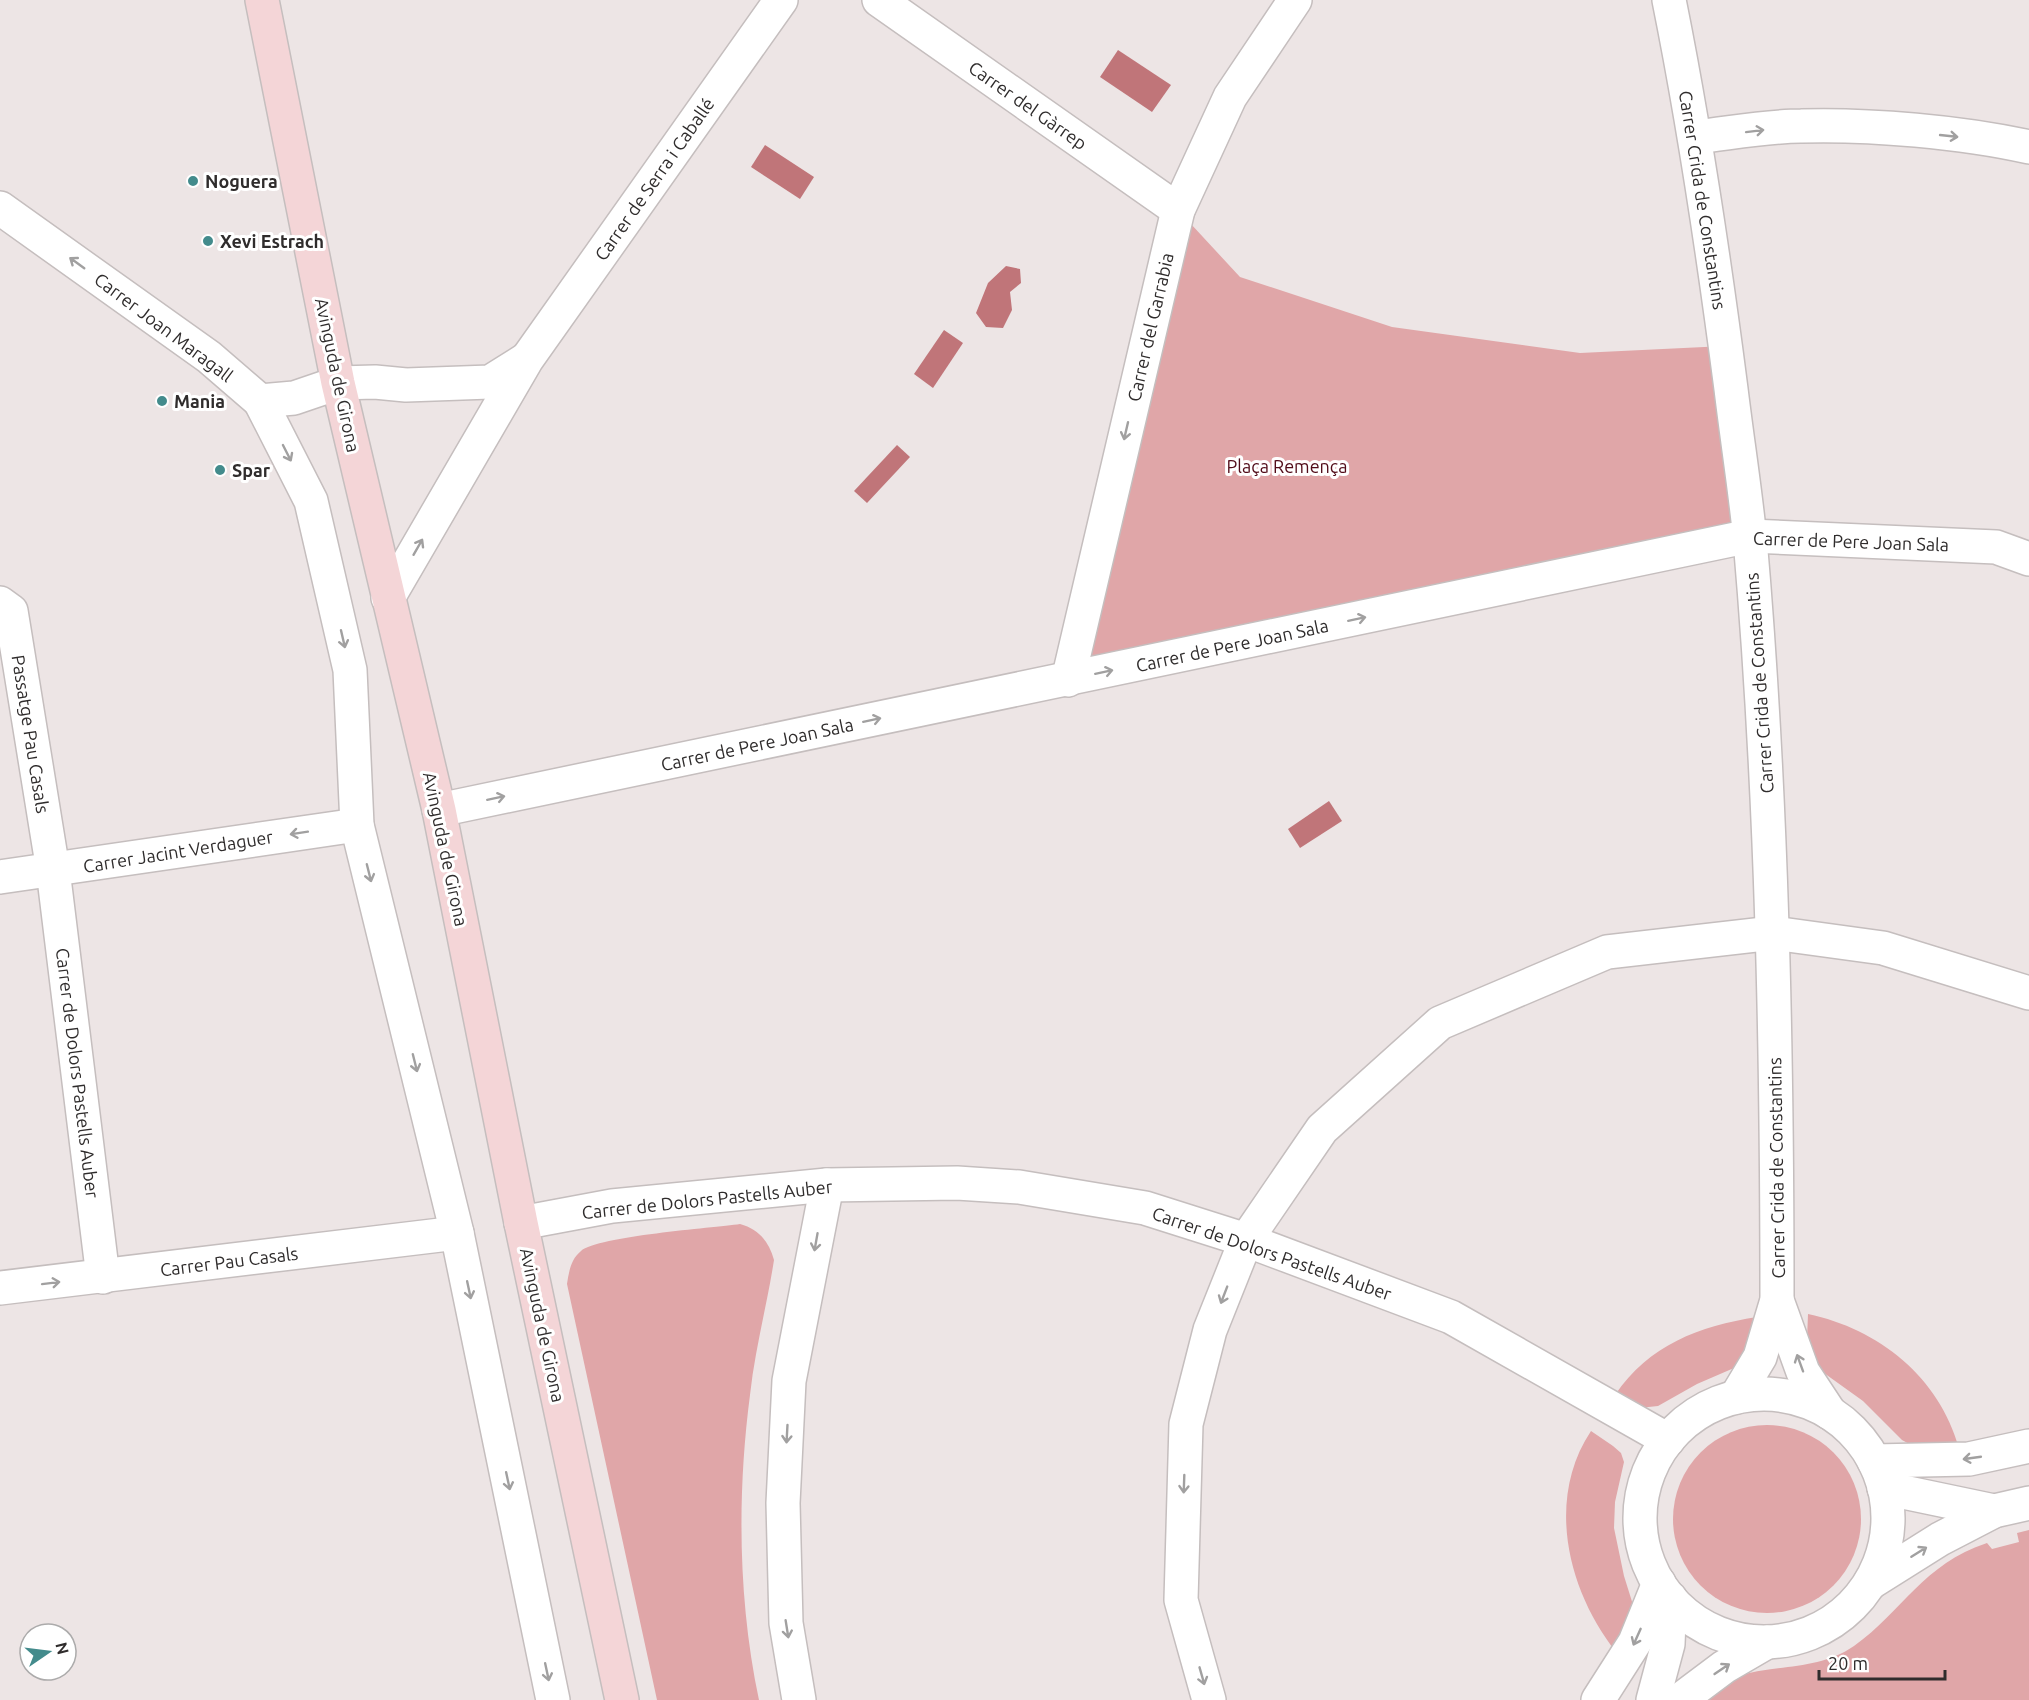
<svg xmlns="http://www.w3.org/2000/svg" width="2029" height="1700" font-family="Ubuntu,sans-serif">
  <rect width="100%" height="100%" fill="#ede5e5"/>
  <g fill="#e0a6a8">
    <polygon points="1178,210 1240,277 1392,327 1580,353 1725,346 1750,536 1068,680"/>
    <path d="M740,1224C759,1229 769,1242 774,1260C767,1305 755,1349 750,1395C737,1495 738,1601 759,1700H657L567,1284C569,1271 571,1259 581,1251C598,1236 712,1228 740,1224Z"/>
    <path d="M1808,1314C1879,1329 1939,1377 1959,1448L1913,1446L1902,1440L1863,1401L1817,1368L1807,1340Z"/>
    <path d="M1757,1317L1742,1361L1734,1368L1697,1384L1658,1406L1639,1408L1615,1395C1649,1345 1699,1326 1757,1317Z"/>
    <circle cx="1767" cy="1519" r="94"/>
    <path d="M1591,1431L1613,1446L1621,1453L1624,1462L1615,1502L1614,1528L1624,1576L1634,1608L1617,1653C1568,1592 1545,1500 1591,1431Z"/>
    <path d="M2029,1530V1700H1701C1711,1693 1723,1681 1735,1677C1774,1664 1818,1671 1854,1646C1903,1611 1923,1564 1987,1543L1992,1549L2019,1542L2017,1533Z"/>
  </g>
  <g fill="#c07579">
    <polygon points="1118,50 1171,85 1152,112 1100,77"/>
    <polygon points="765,145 814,177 800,199 751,167"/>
    <polygon points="1006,266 1020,269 1021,283 1010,292 1012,310 1003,328 986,327 976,313 988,283"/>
    <polygon points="944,330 963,343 933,388 914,374"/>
    <polygon points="897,445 910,457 867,503 854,491"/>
    <polygon points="1329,801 1342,821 1300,848 1288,829"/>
  </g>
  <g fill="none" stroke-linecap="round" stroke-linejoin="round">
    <defs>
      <g id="street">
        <polyline points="879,0 1178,210"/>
        <path d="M1669,0C1695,129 1714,258 1731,389C1737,439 1745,489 1750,539C1772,792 1777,1046 1777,1300L1760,1357L1736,1397"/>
        <path d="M1696,137C1731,133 1767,126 1801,126C1870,124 1962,132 2029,147"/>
        <polyline points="0,208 209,357 260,401 294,398 338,383 375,382 406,385 490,382 525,360"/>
        <polyline points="260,401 311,501 350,670 357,825 457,1233 553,1700"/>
        <polyline points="388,598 527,359 781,0"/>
        <polyline points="0,603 11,611 53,870 103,1277"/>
        <polyline points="1068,680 1178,210 1230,97 1295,0"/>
        <polyline points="439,810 1750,536 1996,547 2029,559"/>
        <polyline points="0,877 357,825"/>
        <polyline points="521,1223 612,1206 827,1185 957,1183 1019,1187 1145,1208 1246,1240 1451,1317 1668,1440"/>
        <polyline points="0,1288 457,1233"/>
        <polyline points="1777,1300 1803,1372 1830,1413"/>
        <circle cx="1764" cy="1518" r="124"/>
        <polyline points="1874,1461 1969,1459 2029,1446"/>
        <polyline points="1884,1488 1994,1511"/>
        <polyline points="1870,1583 1940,1539 1994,1511 2029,1503"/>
        <polyline points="799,1700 786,1623 783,1503 789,1381 827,1185"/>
        <polyline points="1209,1700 1181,1600 1186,1424 1210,1330 1246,1240 1322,1129 1440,1023 1607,952 1773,933 1883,948 2029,993"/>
        <polyline points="1598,1700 1635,1642 1659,1583"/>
        <polyline points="1653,1700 1668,1644 1670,1598"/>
        <polyline points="1680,1700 1724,1667 1767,1642"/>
      </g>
      <polyline id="secondary" points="262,0 338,383 439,810 521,1223 622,1700"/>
    </defs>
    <use href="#street" stroke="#c5bebe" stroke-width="36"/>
    <use href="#secondary" stroke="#c5bebe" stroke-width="36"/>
    <use href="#street" stroke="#fff" stroke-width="33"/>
    <use href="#secondary" stroke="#f4d5d7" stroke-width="33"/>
  </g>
  <defs><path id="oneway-shaft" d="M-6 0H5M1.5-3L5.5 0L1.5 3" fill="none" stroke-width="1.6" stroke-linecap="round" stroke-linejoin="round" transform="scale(1.5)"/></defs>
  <g stroke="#a1a0a0">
    <use href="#oneway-shaft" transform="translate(1755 131) rotate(-7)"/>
    <use href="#oneway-shaft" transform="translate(1949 136) rotate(6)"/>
    <use href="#oneway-shaft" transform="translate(77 263) rotate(-144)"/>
    <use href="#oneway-shaft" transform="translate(1126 431) rotate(103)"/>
    <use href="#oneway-shaft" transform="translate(287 453) rotate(63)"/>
    <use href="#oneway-shaft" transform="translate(418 547) rotate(-60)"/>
    <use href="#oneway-shaft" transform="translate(1357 619) rotate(-12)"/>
    <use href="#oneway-shaft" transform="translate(343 639) rotate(77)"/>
    <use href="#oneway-shaft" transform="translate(1104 672) rotate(-12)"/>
    <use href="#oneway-shaft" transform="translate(872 720) rotate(-12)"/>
    <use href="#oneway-shaft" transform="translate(496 798) rotate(-12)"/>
    <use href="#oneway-shaft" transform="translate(299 833) rotate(171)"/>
    <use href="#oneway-shaft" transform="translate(369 873) rotate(76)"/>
    <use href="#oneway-shaft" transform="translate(415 1063) rotate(76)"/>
    <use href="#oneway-shaft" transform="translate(816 1242) rotate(100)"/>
    <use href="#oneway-shaft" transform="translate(51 1283) rotate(-7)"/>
    <use href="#oneway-shaft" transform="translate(469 1290) rotate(78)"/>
    <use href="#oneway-shaft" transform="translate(1224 1295) rotate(111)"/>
    <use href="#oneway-shaft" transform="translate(1800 1363) rotate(-110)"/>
    <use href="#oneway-shaft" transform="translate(787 1434) rotate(93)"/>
    <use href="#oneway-shaft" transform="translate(1972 1458) rotate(172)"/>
    <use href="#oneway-shaft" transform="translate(508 1481) rotate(78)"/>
    <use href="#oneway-shaft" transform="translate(1184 1484) rotate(92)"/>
    <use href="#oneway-shaft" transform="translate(1919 1552) rotate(-32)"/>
    <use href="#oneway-shaft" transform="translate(787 1629) rotate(81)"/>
    <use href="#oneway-shaft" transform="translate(1637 1637) rotate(114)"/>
    <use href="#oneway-shaft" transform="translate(1722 1669) rotate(-34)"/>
    <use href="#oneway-shaft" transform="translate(547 1672) rotate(78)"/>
    <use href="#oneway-shaft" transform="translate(1202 1676) rotate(74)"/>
  </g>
  <g fill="#438b8c" stroke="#fff" stroke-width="2">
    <circle cx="193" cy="181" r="6"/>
    <circle cx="208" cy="241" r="6"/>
    <circle cx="162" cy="401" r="6"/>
    <circle cx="220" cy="470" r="6"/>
  </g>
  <g text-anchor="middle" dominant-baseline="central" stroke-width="6" stroke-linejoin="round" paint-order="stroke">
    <g font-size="18" fill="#2f2c2c" stroke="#fff">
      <text transform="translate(1028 105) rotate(35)">Carrer del Gàrrep</text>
      <text transform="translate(654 179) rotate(-55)">Carrer de Serra i Caballé</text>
      <text transform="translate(1703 200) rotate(81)">Carrer Crida de Constantins</text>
      <text transform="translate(164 327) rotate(37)">Carrer Joan Maragall</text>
      <text transform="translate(1150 327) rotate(-77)">Carrer del Garrabia</text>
      <text transform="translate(338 375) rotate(78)">Avinguda de Girona</text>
      <text transform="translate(1851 541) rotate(2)">Carrer de Pere Joan Sala</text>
      <text transform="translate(1232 645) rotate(-12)">Carrer de Pere Joan Sala</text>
      <text transform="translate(1759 683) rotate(-94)">Carrer Crida de Constantins</text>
      <text transform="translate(31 734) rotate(81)">Passatge Pau Casals</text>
      <text transform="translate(757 744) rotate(-12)">Carrer de Pere Joan Sala</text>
      <text transform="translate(446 849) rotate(78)">Avinguda de Girona</text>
      <text transform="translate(178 851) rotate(-9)">Carrer Jacint Verdaguer</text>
      <text transform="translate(78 1073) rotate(83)">Carrer de Dolors Pastells Auber</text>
      <text transform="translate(1776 1168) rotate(-91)">Carrer Crida de Constantins</text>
      <text transform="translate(707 1199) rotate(-6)">Carrer de Dolors Pastells Auber</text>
      <text transform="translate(1272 1253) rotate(19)">Carrer de Dolors Pastells Auber</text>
      <text transform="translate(229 1261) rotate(-7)">Carrer Pau Casals</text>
      <text transform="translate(543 1325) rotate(78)">Avinguda de Girona</text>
    </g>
    <g font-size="18" font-weight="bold" fill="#2f2c2c" stroke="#fff" text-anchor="start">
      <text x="205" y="181">Noguera</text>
      <text x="220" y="241">Xevi Estrach</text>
      <text x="174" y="401">Mania</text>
      <text x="232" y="470">Spar</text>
    </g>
    <g font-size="18" fill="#510b18" stroke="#fff">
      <text x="1287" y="466">Plaça Remença</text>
    </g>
  </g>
  <g transform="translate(48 1652) rotate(76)"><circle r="28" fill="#ffffff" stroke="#acabab" stroke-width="1.5"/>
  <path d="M0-4.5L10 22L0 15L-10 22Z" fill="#438b8c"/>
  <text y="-9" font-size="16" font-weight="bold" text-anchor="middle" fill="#2f2c2c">N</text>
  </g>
  <path d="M1819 1670v9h126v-9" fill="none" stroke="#2f2c2c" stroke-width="3"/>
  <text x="1828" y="1670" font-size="18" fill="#2f2c2c" stroke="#ffffff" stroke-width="4.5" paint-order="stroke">20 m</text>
</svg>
